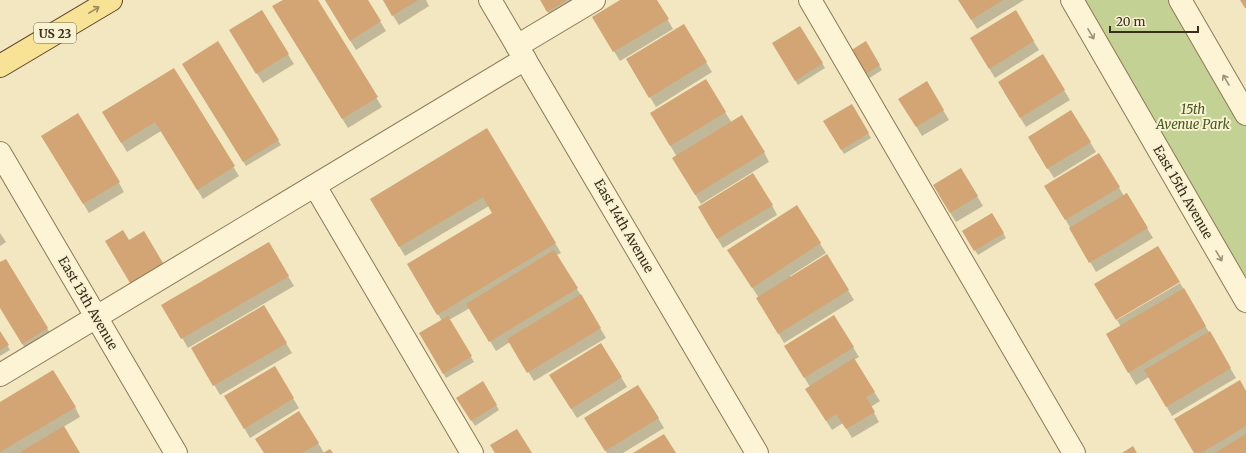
<svg xmlns="http://www.w3.org/2000/svg" width="1246" height="453" font-family="Merriweather,serif">
  <rect width="100%" height="100%" fill="#f2e7c1"/>
  <polygon fill="#c4d194" points="1072,0 1180,0 1246,114 1246,301"/>
  <g fill="#0003">
    <polygon points="284,0 316,0 382,107 348,128 279,16"/>
    <polygon points="325,0 367,0 386,31 356,50"/>
    <polygon points="383,0 426,0 429,6 399,25"/>
    <polygon points="541,0 588,0 553,21"/>
    <polygon points="622,0 656,0 673,29 620,61 593,17"/>
    <polygon points="959,0 1024,0 977,29"/>
    <polygon points="261,11 294,64 263,83 236,40"/>
    <polygon points="1015,11 1039,50 995,78 971,38"/>
    <polygon points="683,25 712,72 656,107 633,69"/>
    <polygon points="800,27 825,68 798,85 773,44"/>
    <polygon points="865,42 882,70 868,79 851,51"/>
    <polygon points="218,43 281,145 246,166 183,65"/>
    <polygon points="1043,56 1070,100 1026,127 1004,92"/>
    <polygon points="173,69 239,176 203,199 161,131 127,152 109,122"/>
    <polygon points="851,105 871,138 844,154 825,122"/>
    <polygon points="905,108 943,110 949,120 922,136"/>
    <polygon points="725,112 732,123 764,152 769,162 701,204 679,168 677,157 651,113"/>
    <polygon points="487,130 561,253 557,255 606,338 534,381 510,342 496,351 470,308 449,320 474,362 446,378 420,333 442,321 414,274 494,213 489,206 405,256 371,200"/>
    <polygon points="42,136 119,183 124,192 89,213"/>
    <polygon points="1090,142 1096,152 1054,178 1034,147"/>
    <polygon points="1099,154 1124,196 1127,195 1153,238 1096,272 1046,186"/>
    <polygon points="939,195 977,196 983,206 956,222"/>
    <polygon points="772,205 777,215 723,248 704,217"/>
    <polygon points="797,207 826,253 790,276 791,278 827,256 854,300 784,343 758,298 759,298 734,260"/>
    <polygon points="992,214 1006,238 978,255 963,231"/>
    <polygon points="0,233 6,242 0,246"/>
    <polygon points="144,233 168,273 136,292 106,241 129,242"/>
    <polygon points="268,243 294,286 188,348 163,305"/>
    <polygon points="6,260 53,338 28,353 0,307 0,264"/>
    <polygon points="1180,283 1236,378 1172,416 1149,377 1136,385 1107,335 1121,327 1117,320"/>
    <polygon points="264,306 292,353 220,395 193,348"/>
    <polygon points="834,316 859,357 854,360 880,401 871,407 879,422 852,438 843,423 832,430 812,398 810,387 786,346"/>
    <polygon points="0,333 10,350 0,356"/>
    <polygon points="274,367 299,408 250,438 226,397"/>
    <polygon points="621,377 627,387 577,418 556,385"/>
    <polygon points="483,382 499,410 475,426 457,398"/>
    <polygon points="1246,393 1246,453 1195,453"/>
    <polygon points="0,403 75,407 80,417 63,427 79,453 0,453"/>
    <polygon points="658,418 664,428 623,453 607,453 591,428"/>
    <polygon points="318,443 324,453 265,453"/>
  </g>
  <g fill="#d3a474">
    <polygon points="283,0 318,0 378,97 342,119 272,6"/>
    <polygon points="325,0 368,0 381,21 350,41"/>
    <polygon points="383,0 418,0 392,16"/>
    <polygon points="540,0 567,0 547,12"/>
    <polygon points="620,0 657,0 669,19 613,52 592,17"/>
    <polygon points="958,0 1003,0 971,20"/>
    <polygon points="1240,0 1246,0 1246,8 1245,8"/>
    <polygon points="262,10 289,54 256,74 229,30"/>
    <polygon points="1016,10 1034,41 989,69 970,38"/>
    <polygon points="684,24 707,62 649,98 626,59"/>
    <polygon points="800,26 823,63 795,81 772,43"/>
    <polygon points="218,41 279,140 243,162 182,64"/>
    <polygon points="866,41 880,65 864,75 850,51"/>
    <polygon points="1043,54 1065,90 1020,118 998,82"/>
    <polygon points="174,68 235,166 197,190 155,122 121,143 102,112"/>
    <polygon points="706,79 726,112 670,146 650,113"/>
    <polygon points="927,81 944,110 916,127 898,99"/>
    <polygon points="852,104 869,133 841,150 823,121"/>
    <polygon points="1071,110 1091,142 1047,169 1028,137"/>
    <polygon points="78,113 120,182 83,204 41,136"/>
    <polygon points="742,115 765,152 695,195 672,158"/>
    <polygon points="487,128 556,243 437,315 407,264 492,213 483,197 399,247 370,199"/>
    <polygon points="1099,153 1120,187 1065,220 1044,186"/>
    <polygon points="961,168 978,196 950,213 933,185"/>
    <polygon points="753,173 773,205 717,239 698,207"/>
    <polygon points="1127,193 1148,228 1089,263 1069,228"/>
    <polygon points="797,205 821,243 752,288 727,250"/>
    <polygon points="992,213 1004,233 974,251 962,231"/>
    <polygon points="123,230 129,240 144,231 163,263 130,283 105,241"/>
    <polygon points="269,242 289,276 181,339 161,305"/>
    <polygon points="1158,246 1180,282 1116,320 1094,284"/>
    <polygon points="554,250 578,288 489,342 466,304"/>
    <polygon points="827,254 849,290 778,334 756,298"/>
    <polygon points="6,259 48,328 22,344 0,308 0,262"/>
    <polygon points="1184,288 1206,326 1128,373 1106,334"/>
    <polygon points="581,294 601,328 527,373 507,339"/>
    <polygon points="264,305 287,343 213,386 191,348"/>
    <polygon points="834,315 854,347 804,378 784,346"/>
    <polygon points="448,316 472,356 443,374 419,333"/>
    <polygon points="0,331 9,345 0,350"/>
    <polygon points="1210,331 1231,368 1166,407 1144,370"/>
    <polygon points="601,343 622,377 571,409 549,375"/>
    <polygon points="854,358 875,392 866,397 875,412 846,429 836,414 826,421 805,389"/>
    <polygon points="275,366 294,398 244,429 224,396"/>
    <polygon points="53,370 76,407 0,452 0,402"/>
    <polygon points="1240,380 1246,391 1246,426 1201,453 1194,453 1174,419"/>
    <polygon points="483,381 497,405 471,421 456,398"/>
    <polygon points="638,385 659,418 605,451 584,418"/>
    <polygon points="299,411 319,443 302,453 264,453 255,439"/>
    <polygon points="64,426 80,453 19,453"/>
    <polygon points="517,429 532,453 495,453 490,445"/>
    <polygon points="664,434 676,453 633,453"/>
    <polygon points="1246,434 1246,453 1215,453"/>
    <polygon points="1133,446 1137,453 1122,453"/>
    <polygon points="330,449 333,453 323,453"/>
  </g>
  <g fill="none" stroke-linecap="round" stroke-linejoin="round">
    <defs>
      <g id="minor">
        <polyline points="490,0 757,453"/>
        <polyline points="810,0 1074,453"/>
        <polyline points="1072,0 1246,301"/>
        <polyline points="1180,0 1246,114"/>
        <polyline points="517,46 594,0"/>
        <polyline points="0,153 176,453"/>
        <polyline points="315,186 472,453"/>
        <polyline points="0,375 525,59"/>
      </g>
      <polyline id="major" points="0,66 111,0"/>
    </defs>
    <use href="#minor" stroke="#8d7857" stroke-width="24"/>
    <use href="#major" stroke="#5a462c" stroke-width="24"/>
    <use href="#minor" stroke="#fcf4d5" stroke-width="22"/>
    <use href="#major" stroke="#f8e296" stroke-width="22"/>
  </g>
  <defs><path id="oneway-shaft" d="M-6 0H5M1.5-3L5.5 0L1.5 3" fill="none" stroke-width="1.6" stroke-linecap="round" stroke-linejoin="round"/></defs>
  <use stroke="#9a8859" href="#oneway-shaft" transform="translate(94 10) rotate(-31)"/>
  <g stroke="#9c9178">
    <use href="#oneway-shaft" transform="translate(1091 34) rotate(60)"/>
    <use href="#oneway-shaft" transform="translate(1226 80) rotate(-120)"/>
    <use href="#oneway-shaft" transform="translate(1219 256) rotate(60)"/>
  </g>
  <g text-anchor="middle" dominant-baseline="central" stroke-width="4" stroke-linejoin="round" paint-order="stroke">
    <rect fill="#f8f1d2" stroke="#746853" stroke-width="1" x="34" y="23" width="42" height="20" rx="3"/>
    <g font-size="12" font-weight="bold" fill="#3b2e1c">
      <text x="55" y="33">US 23</text>
    </g>
    <g font-size="13" font-style="italic" fill="#475a21" stroke="#f8f1d2">
      <text x="1193" y="109">15th<tspan x="1193" dy="15">Avenue Park</tspan></text>
    </g>
    <g font-size="13" fill="#3b2e1c" stroke="#f8f1d2">
      <text transform="translate(1183 192) rotate(60)">East 15th Avenue</text>
      <text transform="translate(624 226) rotate(60)">East 14th Avenue</text>
      <text transform="translate(88 303) rotate(60)">East 13th Avenue</text>
    </g>
  </g>
  <path d="M1110 26v6h88v-6" fill="none" stroke="#3b2e1c" stroke-width="2"/>
  <text x="1116" y="26" font-size="12" fill="#3b2e1c" stroke="#f8f1d2" stroke-width="3" paint-order="stroke">20 m</text>
</svg>
